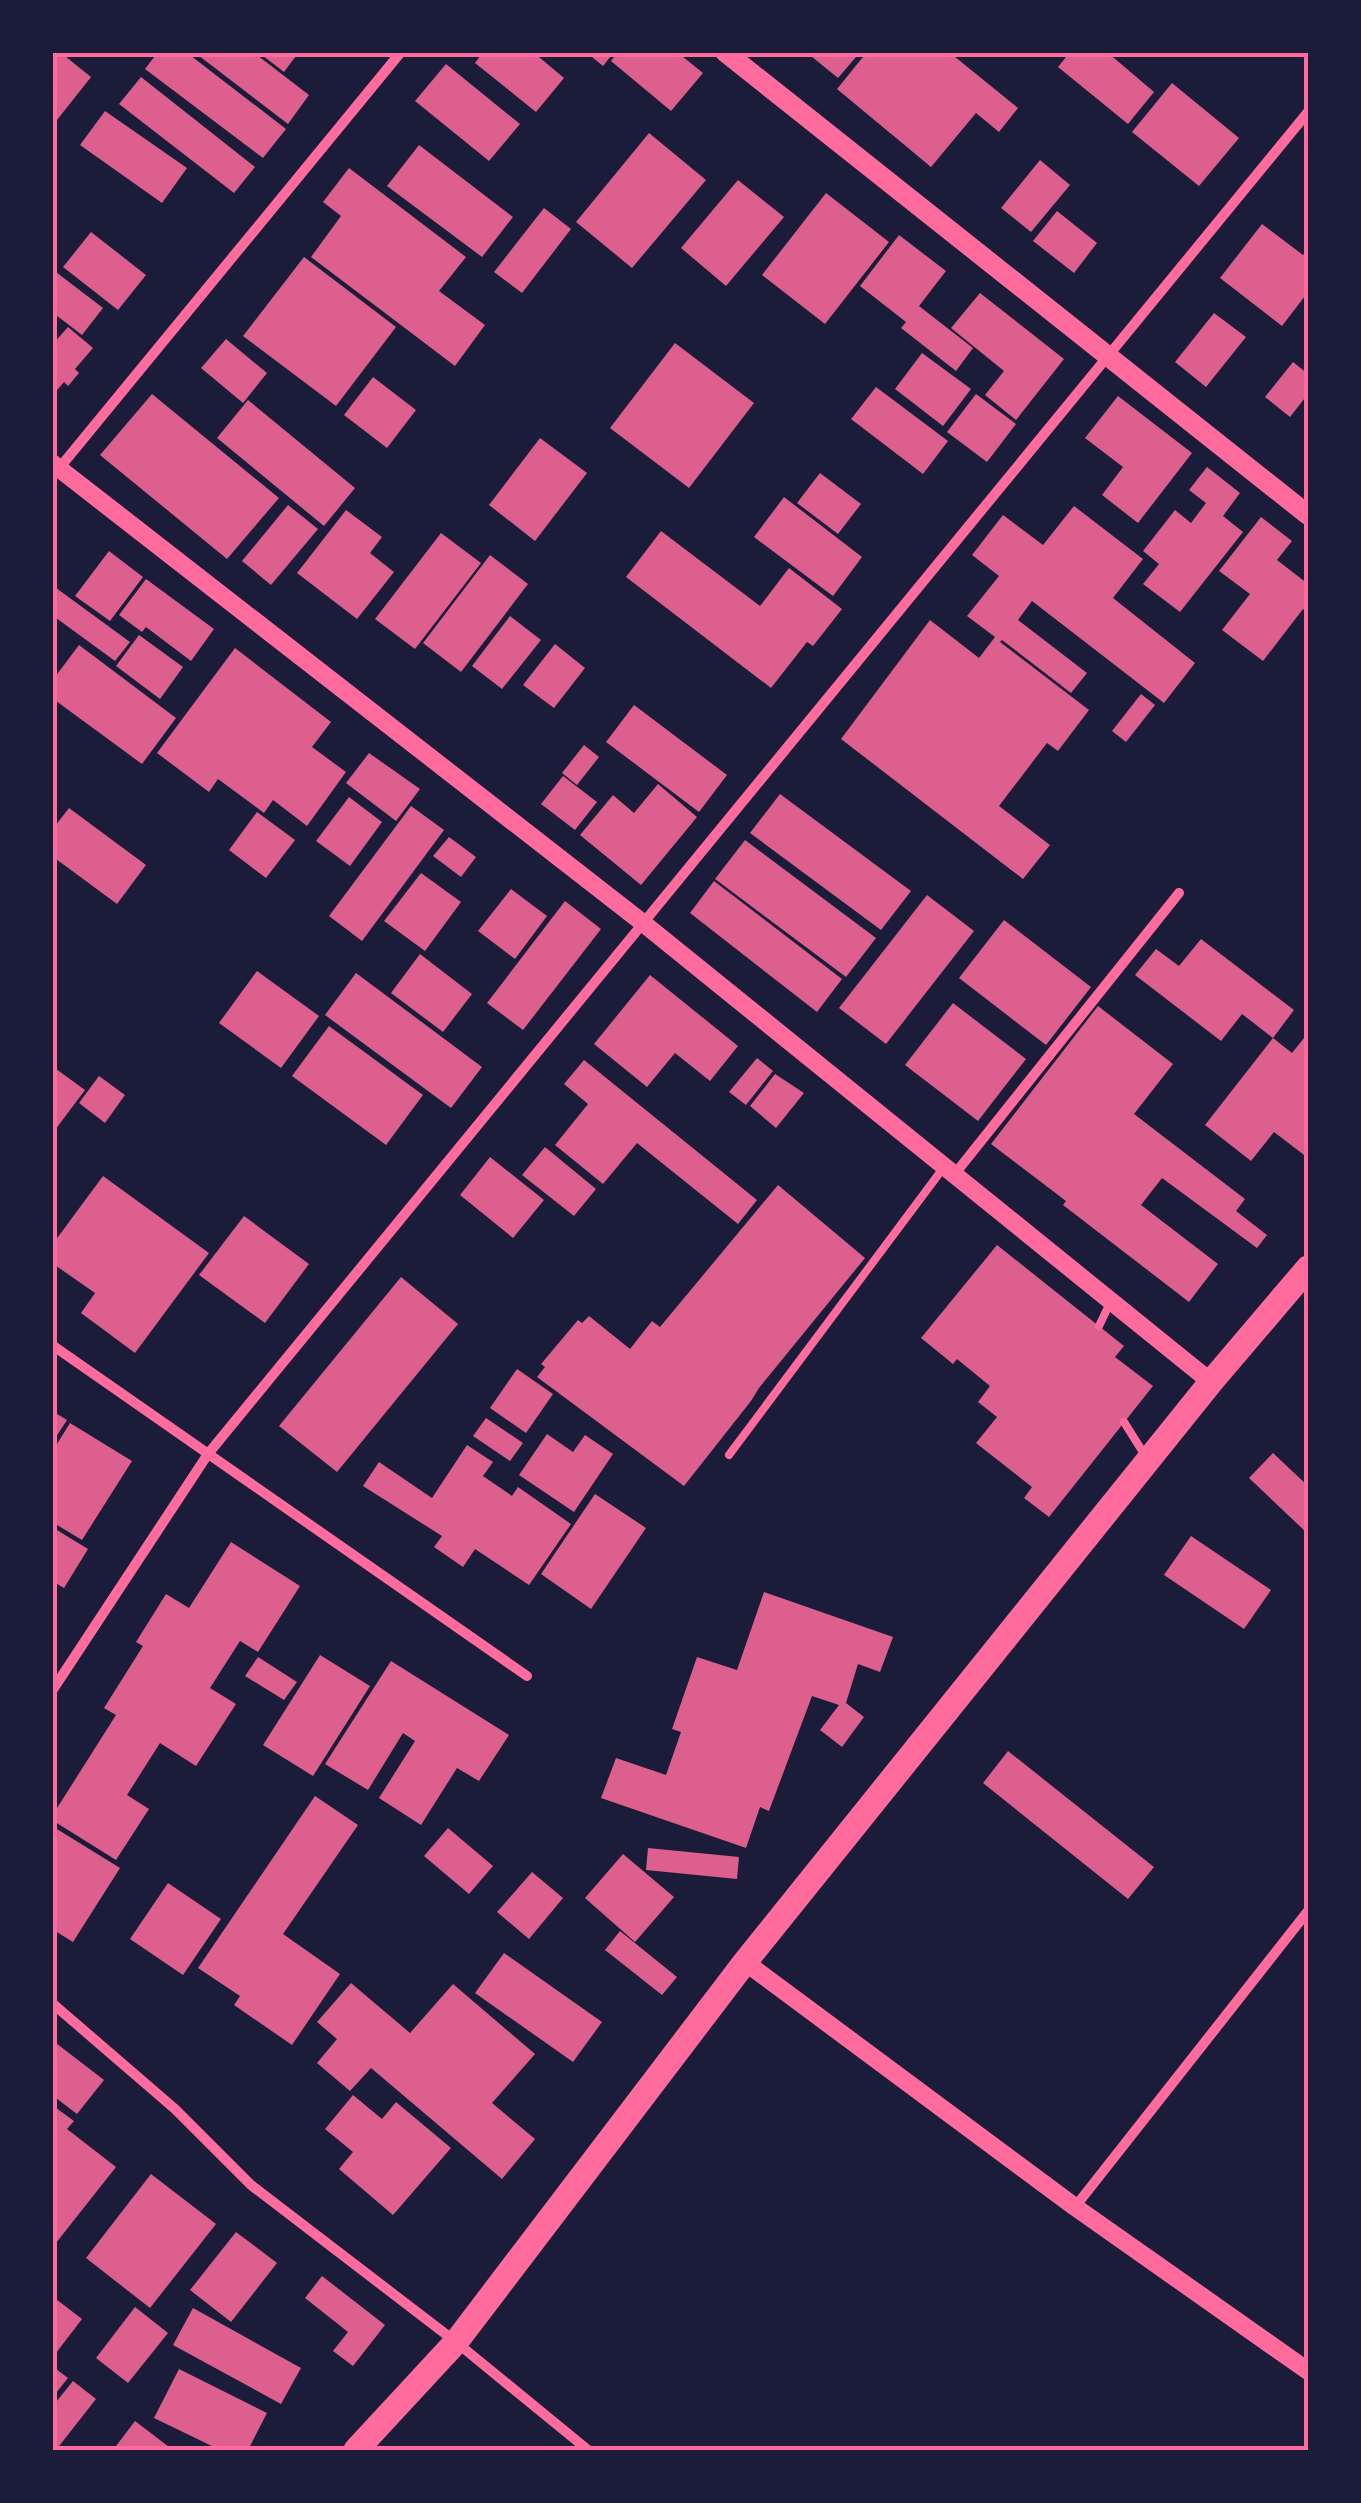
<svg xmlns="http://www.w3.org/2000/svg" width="1361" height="2503" font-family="'DejaVu Sans',sans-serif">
  <rect width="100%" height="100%" fill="#1b1b3a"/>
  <g fill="#dd5f8e">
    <polygon points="52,52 60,52 91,77 57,120 52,117"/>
    <polygon points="158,52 186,52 286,129 263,158 145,69"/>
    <polygon points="194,52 253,52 309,95 288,124"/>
    <polygon points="258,52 299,52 284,72"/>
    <polygon points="483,52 533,52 564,78 536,112 475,63"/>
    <polygon points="586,52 614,52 603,66"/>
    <polygon points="618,52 677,52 703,73 671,111 611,61"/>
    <polygon points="806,52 851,52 856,57 838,78"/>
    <polygon points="867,52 949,52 1018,108 999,132 976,113 931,167 837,89"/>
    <polygon points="1070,52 1107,52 1154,92 1128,124 1058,67"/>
    <polygon points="446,64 520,124 489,161 415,101"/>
    <polygon points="141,77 255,167 234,193 119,104"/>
    <polygon points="1172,83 1239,138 1199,186 1132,132"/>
    <polygon points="105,111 187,168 162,203 80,145"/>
    <polygon points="649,133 706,180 632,268 576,222"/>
    <polygon points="419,145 513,217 482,257 387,186"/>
    <polygon points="1040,160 1070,185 1031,232 1001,208"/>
    <polygon points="349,168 466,257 439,291 485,325 455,366 311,257 341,216 323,202"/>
    <polygon points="738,180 784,217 726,286 681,248"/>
    <polygon points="826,193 889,242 825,324 762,275"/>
    <polygon points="544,208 571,229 522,293 494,272"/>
    <polygon points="1057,211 1097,243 1074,273 1033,241"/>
    <polygon points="1262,224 1303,255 1308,248 1308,292 1282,326 1220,278"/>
    <polygon points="91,232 146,275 118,310 63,267"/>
    <polygon points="899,235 946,271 919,306 973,348 956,371 901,328 906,322 860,286"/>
    <polygon points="304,257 396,327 336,406 243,336"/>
    <polygon points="52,269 103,308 82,335 52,312"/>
    <polygon points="980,293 1064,359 1016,420 985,395 1004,371 951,328"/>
    <polygon points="1214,313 1246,337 1206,387 1175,362"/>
    <polygon points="68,327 93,348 75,369 79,373 68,386 64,382 52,396 52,345"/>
    <polygon points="226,339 267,373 243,403 201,368"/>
    <polygon points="675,343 754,403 689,488 610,428"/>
    <polygon points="922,353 971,389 943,426 895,389"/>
    <polygon points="1293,362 1308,374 1308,394 1290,417 1265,397"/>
    <polygon points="373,377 416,410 387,448 344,415"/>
    <polygon points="876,387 948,441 923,474 851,419"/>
    <polygon points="152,394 279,498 227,559 100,455"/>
    <polygon points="976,394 1016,424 987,462 947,432"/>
    <polygon points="1118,396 1192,453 1138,523 1102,495 1123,467 1085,438"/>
    <polygon points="248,400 355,488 324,526 217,438"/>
    <polygon points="540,438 587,473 535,541 489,505"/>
    <polygon points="1207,467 1240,493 1223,516 1243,532 1180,612 1143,584 1159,564 1143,551 1175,510 1191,523 1206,503 1189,490"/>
    <polygon points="820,473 861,504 838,534 797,503"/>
    <polygon points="784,497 862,557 833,596 754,537"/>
    <polygon points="288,505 318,529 271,585 242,561"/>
    <polygon points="1074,506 1143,559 1113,598 1195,663 1164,703 1032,601 1018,620 1087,673 1071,693 1002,640 1000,642 1089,710 1058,751 1047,743 999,806 1050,845 1023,879 841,739 930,620 979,658 995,637 967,616 999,576 972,555 1003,515 1043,545"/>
    <polygon points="346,510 382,537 370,553 394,572 357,619 297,573"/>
    <polygon points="1261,517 1292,541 1277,560 1308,584 1308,613 1303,609 1263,661 1222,630 1250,594 1219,571"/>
    <polygon points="661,531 760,606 789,568 842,609 813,646 807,642 771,688 626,577"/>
    <polygon points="441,533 481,563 415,649 375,619"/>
    <polygon points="109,551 143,577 110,621 75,596"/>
    <polygon points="490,555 528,584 461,672 423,643"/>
    <polygon points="146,579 214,629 191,661 146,627 142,632 119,615"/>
    <polygon points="52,585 130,642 115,661 52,615"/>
    <polygon points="510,616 541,640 502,689 472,666"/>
    <polygon points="139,635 183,667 160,699 116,666"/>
    <polygon points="555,644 585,668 554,708 523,685"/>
    <polygon points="79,645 176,718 142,764 52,698 52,681"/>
    <polygon points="235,648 331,722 312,747 346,772 307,826 273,800 264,813 218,779 209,792 157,753"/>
    <polygon points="1141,694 1155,705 1126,742 1112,731"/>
    <polygon points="634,705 727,775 699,812 606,742"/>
    <polygon points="584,745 599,757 577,785 562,773"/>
    <polygon points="369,753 420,789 396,821 346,783"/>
    <polygon points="563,776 597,802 575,830 541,804"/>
    <polygon points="658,784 697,817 641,885 580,835 613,795 634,813"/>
    <polygon points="780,794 911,891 881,930 750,833"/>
    <polygon points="349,797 382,822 350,866 316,841"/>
    <polygon points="411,806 444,830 362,941 329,916"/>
    <polygon points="69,808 146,865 117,904 52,856 52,830"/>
    <polygon points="257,812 295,840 266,878 229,850"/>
    <polygon points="449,837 476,857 461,877 433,856"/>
    <polygon points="745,840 876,938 846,977 715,879"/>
    <polygon points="421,873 461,902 425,951 384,921"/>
    <polygon points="714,881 842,979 817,1012 690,913"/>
    <polygon points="511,889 547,916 515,959 478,931"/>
    <polygon points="927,895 974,931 886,1044 839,1008"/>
    <polygon points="565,901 601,929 523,1030 487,1003"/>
    <polygon points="1004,920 1091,987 1046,1045 959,978"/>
    <polygon points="1201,939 1294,1010 1273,1038 1292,1053 1308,1033 1308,1158 1274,1132 1251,1161 1205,1125 1273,1038 1242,1014 1221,1041 1135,975 1156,949 1179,966"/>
    <polygon points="420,954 472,994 443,1032 391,993"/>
    <polygon points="257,971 319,1016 281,1068 219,1023"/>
    <polygon points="356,973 482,1067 451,1108 325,1015"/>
    <polygon points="650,975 738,1046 710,1081 675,1053 647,1087 594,1044"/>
    <polygon points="953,1003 1026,1059 978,1121 905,1065"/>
    <polygon points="1098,1006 1173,1064 1134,1114 1245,1199 1236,1211 1267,1235 1257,1248 1162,1178 1141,1205 1218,1264 1189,1302 1063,1205 1066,1201 991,1144"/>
    <polygon points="329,1026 423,1095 386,1145 292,1076"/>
    <polygon points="757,1058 773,1071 746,1105 729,1092"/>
    <polygon points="584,1060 757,1200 738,1224 637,1143 603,1184 555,1145 588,1104 564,1084"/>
    <polygon points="52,1066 85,1090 52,1134"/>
    <polygon points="775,1074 804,1093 776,1128 750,1106"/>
    <polygon points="99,1076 125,1095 105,1123 79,1103"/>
    <polygon points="545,1147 596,1189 574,1216 522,1175"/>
    <polygon points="490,1157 544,1200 513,1238 460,1195"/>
    <polygon points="103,1176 209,1253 135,1353 81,1313 95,1293 52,1263 52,1245"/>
    <polygon points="778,1185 865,1258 759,1388 751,1401 684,1486 537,1377 545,1367 541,1364 578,1320 582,1323 589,1316 630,1349 652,1321 660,1327"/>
    <polygon points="244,1216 309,1264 265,1323 199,1275"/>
    <polygon points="997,1245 1124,1346 1115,1357 1153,1386 1049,1517 1024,1498 1032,1487 976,1443 997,1417 978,1402 990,1386 957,1359 953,1364 921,1338"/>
    <polygon points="401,1277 458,1324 337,1472 279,1426"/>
    <polygon points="517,1369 553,1394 526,1433 490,1408"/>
    <polygon points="52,1411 67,1420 52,1443"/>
    <polygon points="486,1418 523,1443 510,1461 473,1436"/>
    <polygon points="70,1423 132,1461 82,1540 52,1522 52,1452"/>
    <polygon points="547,1434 573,1452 585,1435 613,1454 574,1512 519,1475"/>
    <polygon points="467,1445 493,1462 483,1476 512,1496 518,1487 571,1524 529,1585 475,1549 463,1567 434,1547 442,1536 363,1486 379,1462 432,1498"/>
    <polygon points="1273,1453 1308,1486 1308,1534 1249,1478"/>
    <polygon points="595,1494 646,1528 591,1609 541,1574"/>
    <polygon points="52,1527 88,1549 64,1588 52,1581"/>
    <polygon points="1191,1536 1271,1590 1244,1629 1164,1575"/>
    <polygon points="231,1542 300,1586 258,1652 240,1641 210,1688 236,1704 196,1766 160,1743 127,1795 149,1809 116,1860 52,1820 52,1816 116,1715 104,1708 143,1646 136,1642 166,1594 189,1608"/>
    <polygon points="764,1592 893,1637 880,1672 858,1664 846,1703 864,1717 842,1747 820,1730 839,1705 812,1696 769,1811 760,1807 746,1848 601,1798 616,1758 666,1775 681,1732 672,1729 697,1657 737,1670"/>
    <polygon points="320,1655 370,1686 313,1776 263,1745"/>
    <polygon points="258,1657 297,1682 284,1700 245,1676"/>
    <polygon points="391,1661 509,1735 479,1781 457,1768 421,1825 379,1798 415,1741 403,1733 368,1790 325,1764"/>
    <polygon points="1008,1751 1154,1867 1128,1899 983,1783"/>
    <polygon points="315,1796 358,1825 283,1934 340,1974 292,2045 234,2005 240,1996 198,1968"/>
    <polygon points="52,1826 120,1868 73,1942 52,1929"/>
    <polygon points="448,1828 493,1866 469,1894 424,1856"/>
    <polygon points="648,1848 739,1857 737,1879 646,1870"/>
    <polygon points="623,1854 674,1897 635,1942 585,1898"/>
    <polygon points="532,1872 563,1898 529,1939 497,1912"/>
    <polygon points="168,1883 221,1919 183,1975 130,1939"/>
    <polygon points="620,1931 677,1977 662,1995 605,1950"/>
    <polygon points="504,1953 602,2022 573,2062 475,1993"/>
    <polygon points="351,1983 410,2033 453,1984 535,2054 492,2103 535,2139 502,2179 371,2068 350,2091 317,2063 337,2039 317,2022"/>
    <polygon points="52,2040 104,2080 77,2114 52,2095"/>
    <polygon points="353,2095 382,2119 396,2102 451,2148 393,2215 339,2169 353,2152 325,2129"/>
    <polygon points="52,2105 74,2121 67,2129 116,2167 52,2248"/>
    <polygon points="151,2174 216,2224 150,2308 86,2258"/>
    <polygon points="236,2232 277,2263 231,2322 190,2290"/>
    <polygon points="322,2276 385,2325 353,2366 333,2351 348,2332 305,2298"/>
    <polygon points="52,2296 82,2319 56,2353 52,2350"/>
    <polygon points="135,2307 168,2333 128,2383 96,2358"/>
    <polygon points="193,2308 301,2368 281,2404 173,2345"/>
    <polygon points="52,2366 68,2378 52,2398"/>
    <polygon points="179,2369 267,2413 248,2450 220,2450 154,2418"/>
    <polygon points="73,2381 96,2399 56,2450 52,2450 52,2407"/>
    <polygon points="135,2421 173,2450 113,2450"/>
  </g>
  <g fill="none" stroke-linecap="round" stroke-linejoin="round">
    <g stroke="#ff6b9d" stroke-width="8">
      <polyline points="1099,1326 1110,1303"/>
      <polyline points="1124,1422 1146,1457"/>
      <polyline points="729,1455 944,1167"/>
    </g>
    <g stroke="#ff6b9d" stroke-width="10">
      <polyline points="52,477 401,52"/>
      <polyline points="954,1175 1179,893"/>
      <polyline points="52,1345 527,1676"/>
      <polyline points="52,1691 208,1454 1308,112"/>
      <polyline points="52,2003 175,2109 251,2185 456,2342 588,2450"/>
      <polyline points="1075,2207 1308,1911"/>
    </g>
    <g stroke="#ff6b9d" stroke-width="18">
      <polyline points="52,463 643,923 1211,1382"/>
      <polyline points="745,1962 1075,2207 1308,2371"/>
    </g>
    <polyline stroke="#ff6b9d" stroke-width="20" points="725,52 1308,515"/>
    <polyline stroke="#ff6b9d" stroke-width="25" points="356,2450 456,2342 745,1962 1211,1382 1308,1268"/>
  </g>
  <rect width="1361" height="2503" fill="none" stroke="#1b1b3a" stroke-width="110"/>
  <rect x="55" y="55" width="1251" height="2393" fill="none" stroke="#ff6b9d" stroke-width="4"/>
</svg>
